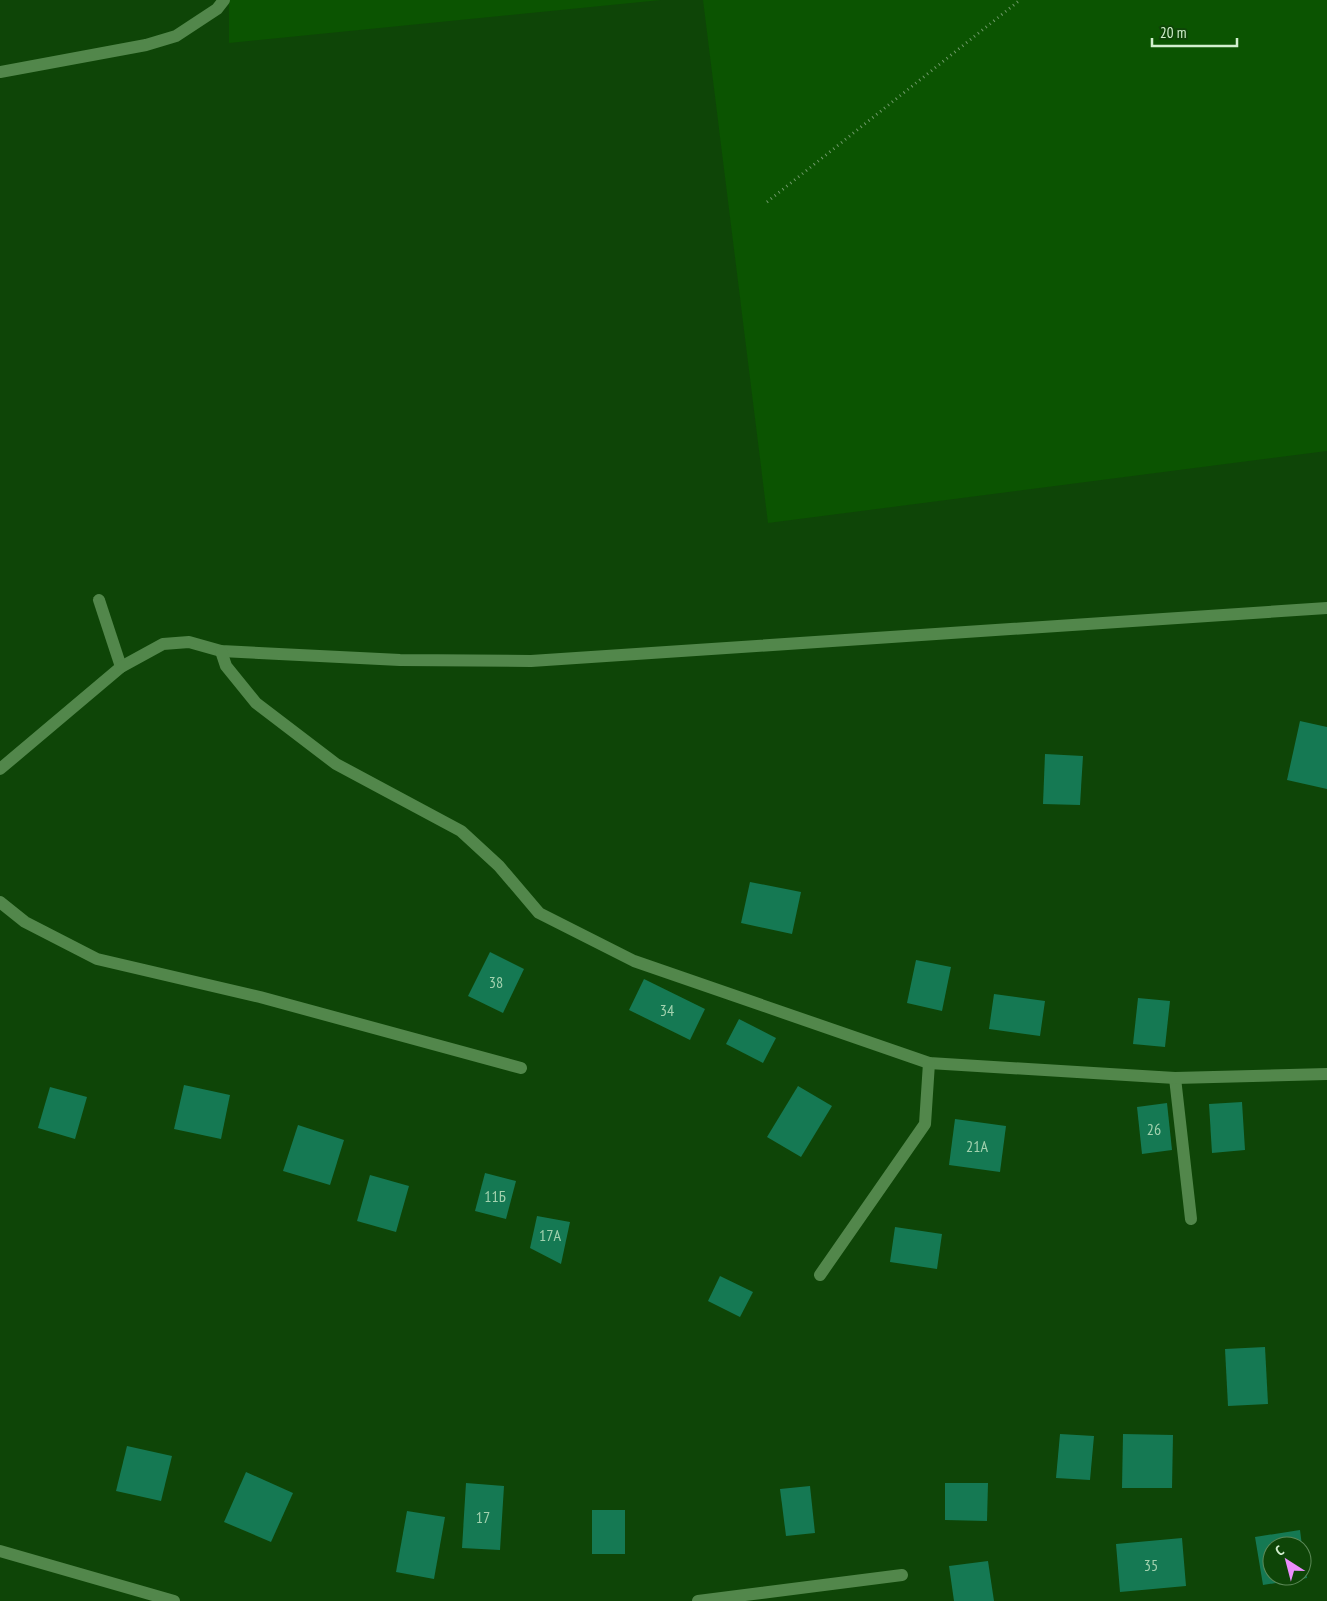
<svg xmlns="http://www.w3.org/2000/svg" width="1327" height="1601" font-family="'PT Sans Narrow',sans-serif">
  <rect width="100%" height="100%" fill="#0e4507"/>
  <g fill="#0b5401">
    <polygon points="229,0 661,0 229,43"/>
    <polygon points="703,0 1327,0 1327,451 768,523"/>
  </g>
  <g fill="#157953">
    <polygon points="1300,721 1327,727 1327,789 1287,780"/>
    <polygon points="1045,754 1083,756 1080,805 1043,804"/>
    <polygon points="750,882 801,892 792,934 741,923"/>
    <polygon points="490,952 524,969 503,1013 468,996"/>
    <polygon points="916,960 951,967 942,1011 907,1003"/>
    <polygon points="644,979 705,1009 690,1040 629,1010"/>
    <polygon points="994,994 1045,1001 1040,1036 989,1029"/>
    <polygon points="1138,998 1170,1001 1165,1047 1133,1044"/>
    <polygon points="739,1019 776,1038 763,1063 726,1044"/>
    <polygon points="184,1085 230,1095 221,1139 174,1129"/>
    <polygon points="798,1086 832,1106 801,1157 767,1137"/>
    <polygon points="50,1087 87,1097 75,1139 38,1128"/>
    <polygon points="1242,1102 1245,1150 1212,1153 1209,1104"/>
    <polygon points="1167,1103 1172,1150 1142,1154 1137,1107"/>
    <polygon points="955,1119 1006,1126 1000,1172 949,1165"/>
    <polygon points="298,1125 344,1140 330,1185 283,1171"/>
    <polygon points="485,1173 516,1181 506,1219 475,1211"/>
    <polygon points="370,1175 409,1186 396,1232 357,1221"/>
    <polygon points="537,1216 570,1222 561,1264 530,1248"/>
    <polygon points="895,1227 942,1234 937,1269 890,1262"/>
    <polygon points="720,1276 753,1292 740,1317 708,1301"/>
    <polygon points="1265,1347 1268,1404 1228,1406 1225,1349"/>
    <polygon points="1060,1434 1094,1436 1090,1480 1056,1478"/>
    <polygon points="1123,1434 1173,1435 1172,1488 1122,1488"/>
    <polygon points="127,1446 172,1456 161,1501 116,1491"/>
    <polygon points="246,1472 293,1493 271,1542 224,1522"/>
    <polygon points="466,1483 504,1486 500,1550 462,1548"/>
    <polygon points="945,1483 988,1483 987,1521 945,1520"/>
    <polygon points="810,1486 815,1533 786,1536 780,1489"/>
    <rect x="592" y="1510" width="33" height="44"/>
    <polygon points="407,1511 445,1517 434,1579 396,1572"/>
    <polygon points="1300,1530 1302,1546 1272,1546 1272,1576 1302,1576 1303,1551 1307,1578 1263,1585 1255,1537"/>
    <polygon points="1182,1538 1186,1586 1120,1592 1116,1544"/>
    <polygon points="988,1561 994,1601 954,1601 949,1566"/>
  </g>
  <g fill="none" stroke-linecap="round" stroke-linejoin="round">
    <polyline stroke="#6f9969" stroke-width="3" stroke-dasharray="1 4" stroke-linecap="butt" points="767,202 1020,0"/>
    <g stroke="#52874b" stroke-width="12">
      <polyline points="99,600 121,667"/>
      <polyline points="0,769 121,667 163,644 189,642 221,651 400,660 531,661 1327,608"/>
      <polyline points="1175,1078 1191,1219"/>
    </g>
    <g stroke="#52874b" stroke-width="12">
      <polyline points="0,72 146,45 176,36 217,9 224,0"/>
      <polyline points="221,651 226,666 256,703 336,764 461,831 499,866 539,913 634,961 929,1063 1175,1078 1327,1074"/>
      <polyline points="0,902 25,922 97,959 260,997 521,1068"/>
      <polyline points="820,1275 925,1124 929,1063"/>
      <polyline points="0,1551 174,1601"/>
      <polyline points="698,1601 902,1575"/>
    </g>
  </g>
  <g text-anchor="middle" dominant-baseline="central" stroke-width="4" stroke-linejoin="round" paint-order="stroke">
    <g font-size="16" fill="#a3d2af">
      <text x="496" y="982">38</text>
      <text x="667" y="1010">34</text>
      <text x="1154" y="1129">26</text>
      <text x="977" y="1146">21А</text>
      <text x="495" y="1196">11Б</text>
      <text x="550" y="1235">17А</text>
      <text x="483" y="1517">17</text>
      <text x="1151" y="1565">35</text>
    </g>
  </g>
  <g transform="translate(1287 1561) rotate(324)"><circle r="24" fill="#0e4507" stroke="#5c8957"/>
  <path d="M0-4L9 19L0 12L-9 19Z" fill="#eb8dfc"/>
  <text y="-8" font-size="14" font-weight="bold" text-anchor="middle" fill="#d2efce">С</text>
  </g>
  <path d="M1152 38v8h85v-8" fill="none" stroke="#d2efce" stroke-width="2.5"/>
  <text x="1160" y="38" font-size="15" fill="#d2efce" stroke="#0e4507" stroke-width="4" paint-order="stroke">20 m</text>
</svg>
